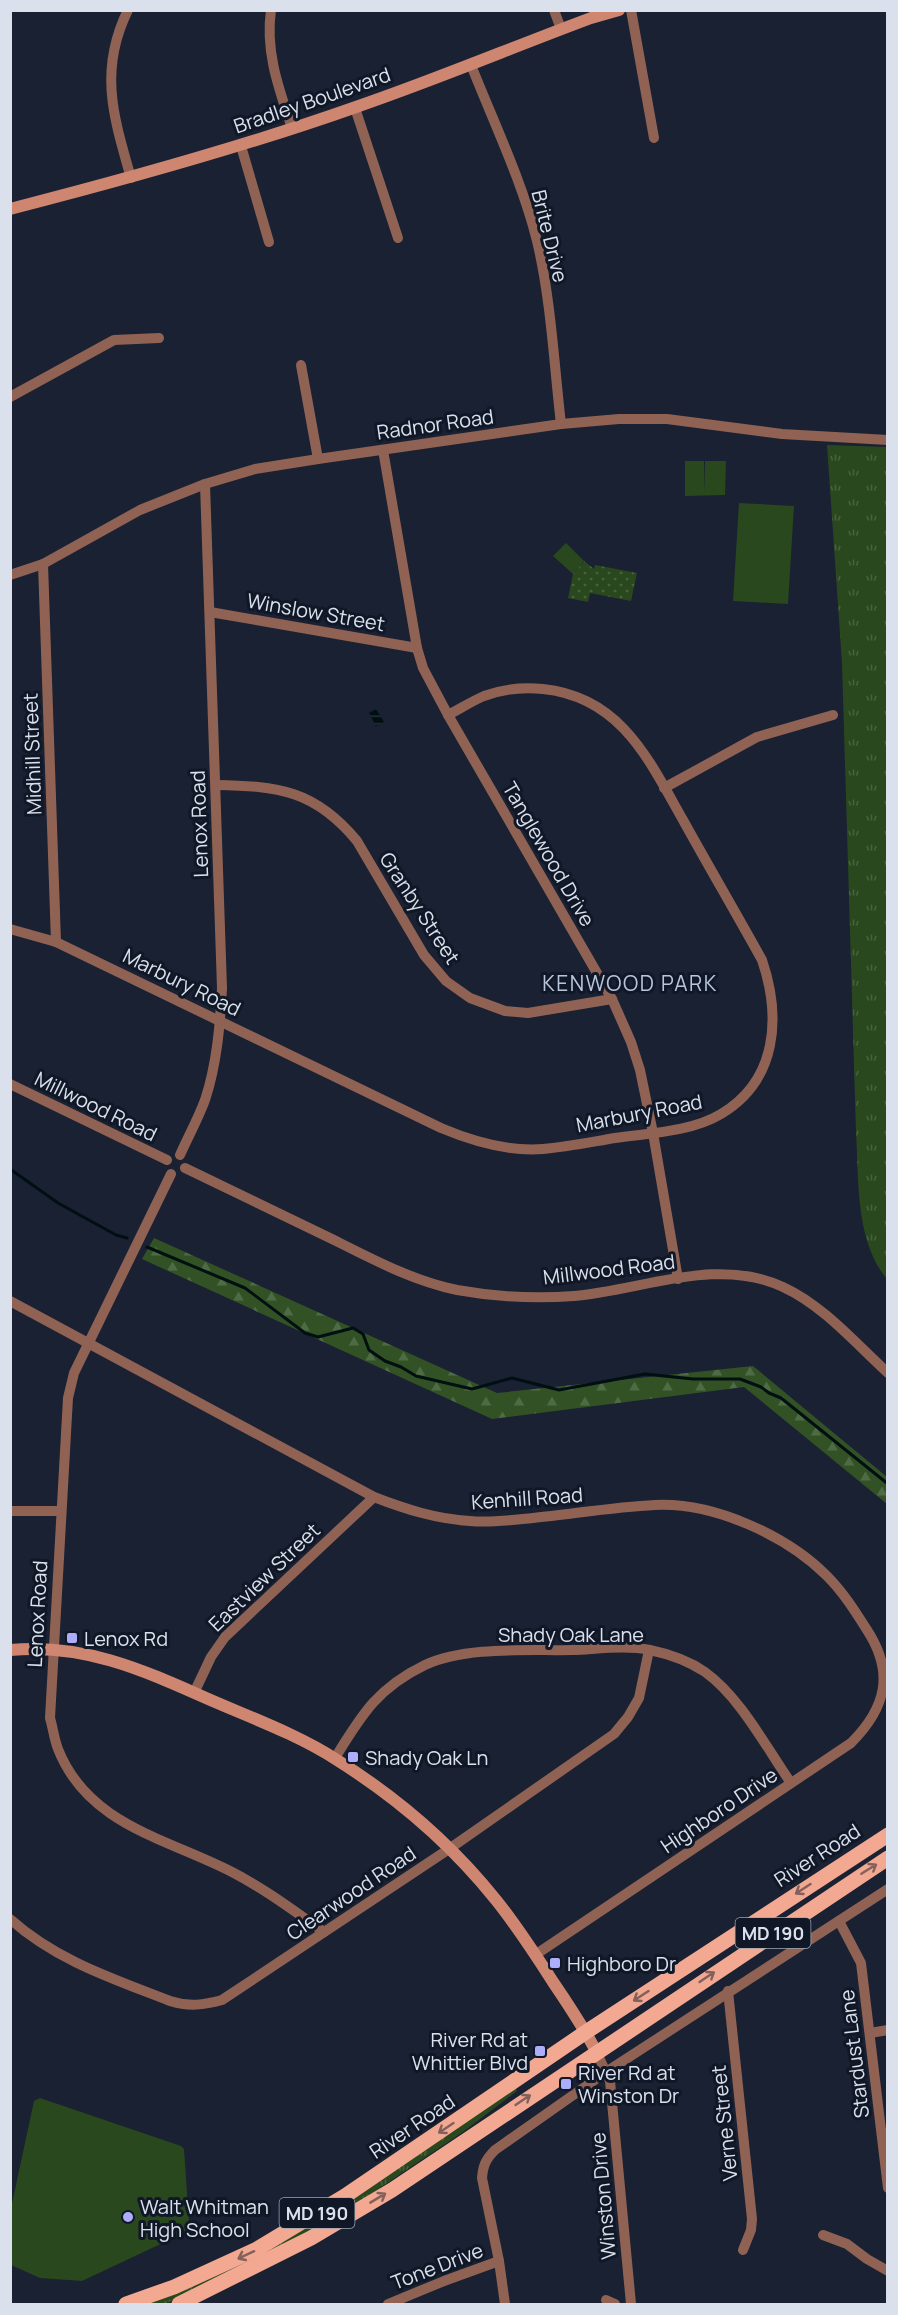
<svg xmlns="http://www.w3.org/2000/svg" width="898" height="2315" font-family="Manrope,sans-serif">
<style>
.grass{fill:url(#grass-tufts)}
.forest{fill:url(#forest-firs)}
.park{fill:url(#park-dots)}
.pitch{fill:#2a481e}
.water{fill:url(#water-rules)}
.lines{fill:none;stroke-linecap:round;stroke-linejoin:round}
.stream{stroke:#000f12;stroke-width:3}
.street{stroke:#8f6254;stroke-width:10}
.secondary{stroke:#ce8670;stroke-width:12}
.primary{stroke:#f3a891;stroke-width:15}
.oneway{stroke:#82605c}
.poi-dot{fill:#adaefb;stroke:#101828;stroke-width:2}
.labels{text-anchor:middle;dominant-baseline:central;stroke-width:6;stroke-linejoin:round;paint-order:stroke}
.shield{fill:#101828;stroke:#9da5b1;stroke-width:1.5}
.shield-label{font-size:18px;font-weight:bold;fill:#dae1ec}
.street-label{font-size:20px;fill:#dae1ec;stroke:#101828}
.poi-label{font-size:20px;fill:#dae1ec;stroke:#101828;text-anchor:start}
.neighbourhood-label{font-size:21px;letter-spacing:1.5px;fill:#b8c4da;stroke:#101828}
</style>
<defs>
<pattern id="grass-tufts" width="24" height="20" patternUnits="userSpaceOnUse" patternTransform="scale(1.5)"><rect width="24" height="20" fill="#2a481e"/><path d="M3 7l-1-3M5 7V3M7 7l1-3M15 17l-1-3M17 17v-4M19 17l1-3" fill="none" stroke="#48623f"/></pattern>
<pattern id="forest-firs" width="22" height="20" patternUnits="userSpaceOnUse" patternTransform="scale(1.5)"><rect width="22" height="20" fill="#325225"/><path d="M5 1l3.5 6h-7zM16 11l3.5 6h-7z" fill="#4f6b45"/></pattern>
<pattern id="park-dots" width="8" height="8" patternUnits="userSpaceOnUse" patternTransform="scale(1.5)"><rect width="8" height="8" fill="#2a481e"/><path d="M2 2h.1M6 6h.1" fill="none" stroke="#48623f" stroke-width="1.8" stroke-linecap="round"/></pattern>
<pattern id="water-rules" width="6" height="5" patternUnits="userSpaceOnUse" patternTransform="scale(1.5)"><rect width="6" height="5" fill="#000f12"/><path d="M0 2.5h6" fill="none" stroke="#253235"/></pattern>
</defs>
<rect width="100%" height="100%" fill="#192132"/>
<g class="grass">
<path d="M827,445L887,447V1279C855,1241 859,1180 856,1132L842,663Z"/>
<path d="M516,2088L517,2091L463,2132L335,2218L198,2290L165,2304H148L184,2290Z"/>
</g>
<path class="forest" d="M154,1238L497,1393L753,1366L887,1477V1504L744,1387L492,1419L142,1259Z"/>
<path class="park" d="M584,561L594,569L595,565L637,573L631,601L590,593L588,602L568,598L573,574Z"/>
<g class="pitch">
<path d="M685,461H704V493L705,461H726L725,495L685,496Z"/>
<path d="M739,503L794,506L788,604L733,601Z"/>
<path d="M566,543L584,561L573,574L553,556Z"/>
<path d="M40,2098L181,2146L184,2149L189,2222L186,2232L82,2281L40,2278L11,2265V2208L34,2101Z"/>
</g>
<path class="water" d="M376,709L384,722L376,726L369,713Z"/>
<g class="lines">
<g class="stream">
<path d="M10,1169L58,1203L116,1235L127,1238"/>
<path d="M147,1247L245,1288L305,1333L318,1337L353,1328L363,1334L369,1350L385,1361L401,1367L416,1376L472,1389L512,1378L559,1390L645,1374L693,1379H740L761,1387L769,1393L781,1398L888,1484"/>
</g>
<g class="street">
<path d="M128,10C98,71 114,118 131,178"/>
<path d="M271,10C265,52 279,89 292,128"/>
<path d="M554,10L561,29"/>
<path d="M631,10L654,138"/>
<path d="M471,65C494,123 522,181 537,241C551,299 554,364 561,424"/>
<path d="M355,108L398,238"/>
<path d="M241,146L269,242"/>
<path d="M301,365L318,459"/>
<path d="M10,397L114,340L159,338"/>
<path d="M383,450L417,648L423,668L448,715L612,999L631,1042L640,1070L653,1133L678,1279"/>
<path d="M43,564L56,942"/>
<path d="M10,575L43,564L140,510L205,484L255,469L318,459L561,424L619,419H667L782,434L888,440"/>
<path d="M210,612L417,648"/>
<path d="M216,785C278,786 315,790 357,841L424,955L446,981L470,998L505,1011L528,1013L612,999"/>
<path d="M664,788L757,737L833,715"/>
<path d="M10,929L56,942L441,1128C472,1141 508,1152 543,1149C567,1147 591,1142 615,1138C649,1133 691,1132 721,1114C778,1080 781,1016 762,960C736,913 709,867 683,820C649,760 621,697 543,689C524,687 503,689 484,696C472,701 460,709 448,715"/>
<path d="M10,1084L167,1160"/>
<path d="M180,1155C188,1137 198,1119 205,1100C217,1064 220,1025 222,988L205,484"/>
<path d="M185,1168C234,1192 283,1215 332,1239C372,1259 413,1281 457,1290C496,1297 535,1299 574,1296C643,1290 717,1256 783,1287C824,1306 855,1343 888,1373"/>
<path d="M171,1174L74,1373L68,1398L50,1718C53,1728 54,1739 58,1749C88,1825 166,1838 232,1872C265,1889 294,1911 324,1932"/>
<path d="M10,1301L374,1497C405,1509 436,1519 470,1521C491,1523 512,1520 533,1518C573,1514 614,1507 655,1505C713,1502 786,1535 827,1576C843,1592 855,1611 867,1630C895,1673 886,1708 851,1743L535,1955"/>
<path d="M10,1511H60"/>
<path d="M194,1693L211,1657L225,1637L374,1497"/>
<path d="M335,1758C361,1716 377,1688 425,1665C466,1646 528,1651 573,1650C598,1649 626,1645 650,1650C669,1654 689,1661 705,1672C740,1697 766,1747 791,1783"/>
<path d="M10,1919C57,1961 114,1979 170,2001C189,2007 204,2005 222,2000L449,1849L614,1734L628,1717L639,1698L649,1650"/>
<path d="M839,1921L861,1963L888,2188"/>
<path d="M728,1991L752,2219L751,2230L743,2250"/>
<path d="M870,2033L888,2030"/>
<path d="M596,2051L610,2081L631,2304"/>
<path d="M823,2235L847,2244L867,2259L888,2271"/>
<path d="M606,2300L615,2304"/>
<path d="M388,2304L444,2281L499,2261"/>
<path d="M505,2304L499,2261L482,2178C483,2165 486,2159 495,2150L606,2072L888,1889"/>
</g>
<g class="secondary">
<path d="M10,209C127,179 243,147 356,107C435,80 513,47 591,18L619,10"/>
<path d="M10,1650C83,1643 141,1669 206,1698C249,1717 297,1734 337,1760C396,1797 452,1845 496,1900C517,1926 535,1954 553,1982C568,2004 583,2027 596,2051"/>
</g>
<g class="primary">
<path d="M126,2304L174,2287L257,2249L345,2196L586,2032L888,1835"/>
<path d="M179,2304L311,2238L392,2190L888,1858"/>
</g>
</g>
<defs><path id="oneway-shaft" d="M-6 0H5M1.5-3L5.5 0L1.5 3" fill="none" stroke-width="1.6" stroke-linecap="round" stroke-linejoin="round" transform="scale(1.5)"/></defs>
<g class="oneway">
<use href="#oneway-shaft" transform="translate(869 1869) rotate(-32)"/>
<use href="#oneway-shaft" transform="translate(803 1889) rotate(147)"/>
<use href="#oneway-shaft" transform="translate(707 1977) rotate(-34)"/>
<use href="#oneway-shaft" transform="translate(641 1996) rotate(147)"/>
<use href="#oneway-shaft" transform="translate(523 2100) rotate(-34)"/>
<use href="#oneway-shaft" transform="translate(446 2128) rotate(146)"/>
<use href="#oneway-shaft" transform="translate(378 2198) rotate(-31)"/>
<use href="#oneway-shaft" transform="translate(246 2255) rotate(155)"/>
</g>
<g class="poi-dot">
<rect x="66" y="1632" width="12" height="12" rx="3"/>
<rect x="347" y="1751" width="12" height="12" rx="3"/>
<rect x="549" y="1957" width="12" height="12" rx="3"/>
<rect x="534" y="2045" width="12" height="12" rx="3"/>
<rect x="560" y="2078" width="12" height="12" rx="3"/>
<circle cx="128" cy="2217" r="6"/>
</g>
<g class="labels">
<g class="shield">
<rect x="735.5" y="1918" width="75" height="30" rx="4.5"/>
<rect x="279.5" y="2198" width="75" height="30" rx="4.5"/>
</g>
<g class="shield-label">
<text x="773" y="1933">MD 190</text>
<text x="317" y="2213">MD 190</text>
</g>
<g class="street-label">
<text transform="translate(312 100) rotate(-19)">Bradley Boulevard</text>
<text transform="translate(550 236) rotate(76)">Brite Drive</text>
<text transform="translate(435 424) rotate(-8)">Radnor Road</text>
<text transform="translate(316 612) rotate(10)">Winslow Street</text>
<text transform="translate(32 754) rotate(-92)">Midhill Street</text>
<text transform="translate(199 824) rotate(-92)">Lenox Road</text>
<text transform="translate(549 854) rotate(60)">Tanglewood Drive</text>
<text transform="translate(420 908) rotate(57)">Granby Street</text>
<text transform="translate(182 982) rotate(26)">Marbury Road</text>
<text transform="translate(96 1106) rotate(26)">Millwood Road</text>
<text transform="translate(639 1113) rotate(-11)">Marbury Road</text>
<text transform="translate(609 1269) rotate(-7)">Millwood Road</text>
<text transform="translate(527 1498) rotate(-4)">Kenhill Road</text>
<text transform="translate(264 1577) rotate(-44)">Eastview Street</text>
<text transform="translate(37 1614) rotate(-87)">Lenox Road</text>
<text x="571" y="1634">Shady Oak Lane</text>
<text transform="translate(719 1810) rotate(-34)">Highboro Drive</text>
<text transform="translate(817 1855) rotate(-33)">River Road</text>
<text transform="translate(351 1893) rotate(-34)">Clearwood Road</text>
<text transform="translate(854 2054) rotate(-97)">Stardust Lane</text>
<text transform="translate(724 2123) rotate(-96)">Verne Street</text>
<text transform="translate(412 2126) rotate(-34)">River Road</text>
<text transform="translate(603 2196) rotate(-95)">Winston Drive</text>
<text transform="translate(437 2266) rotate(-21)">Tone Drive</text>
</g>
<g class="poi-label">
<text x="84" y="1638">Lenox Rd</text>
<text x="365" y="1757">Shady Oak Ln</text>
<text x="567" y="1963">Highboro Dr</text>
<text x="528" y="2039" text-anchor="end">River Rd at<tspan x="528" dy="23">Whittier Blvd</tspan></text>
<text x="578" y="2072">River Rd at<tspan x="578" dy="23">Winston Dr</tspan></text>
<text x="140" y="2206">Walt Whitman<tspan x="140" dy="23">High School</tspan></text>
</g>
<g class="neighbourhood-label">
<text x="630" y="983">KENWOOD PARK</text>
</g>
</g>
<rect width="898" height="2315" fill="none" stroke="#dae1ec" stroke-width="24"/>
</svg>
